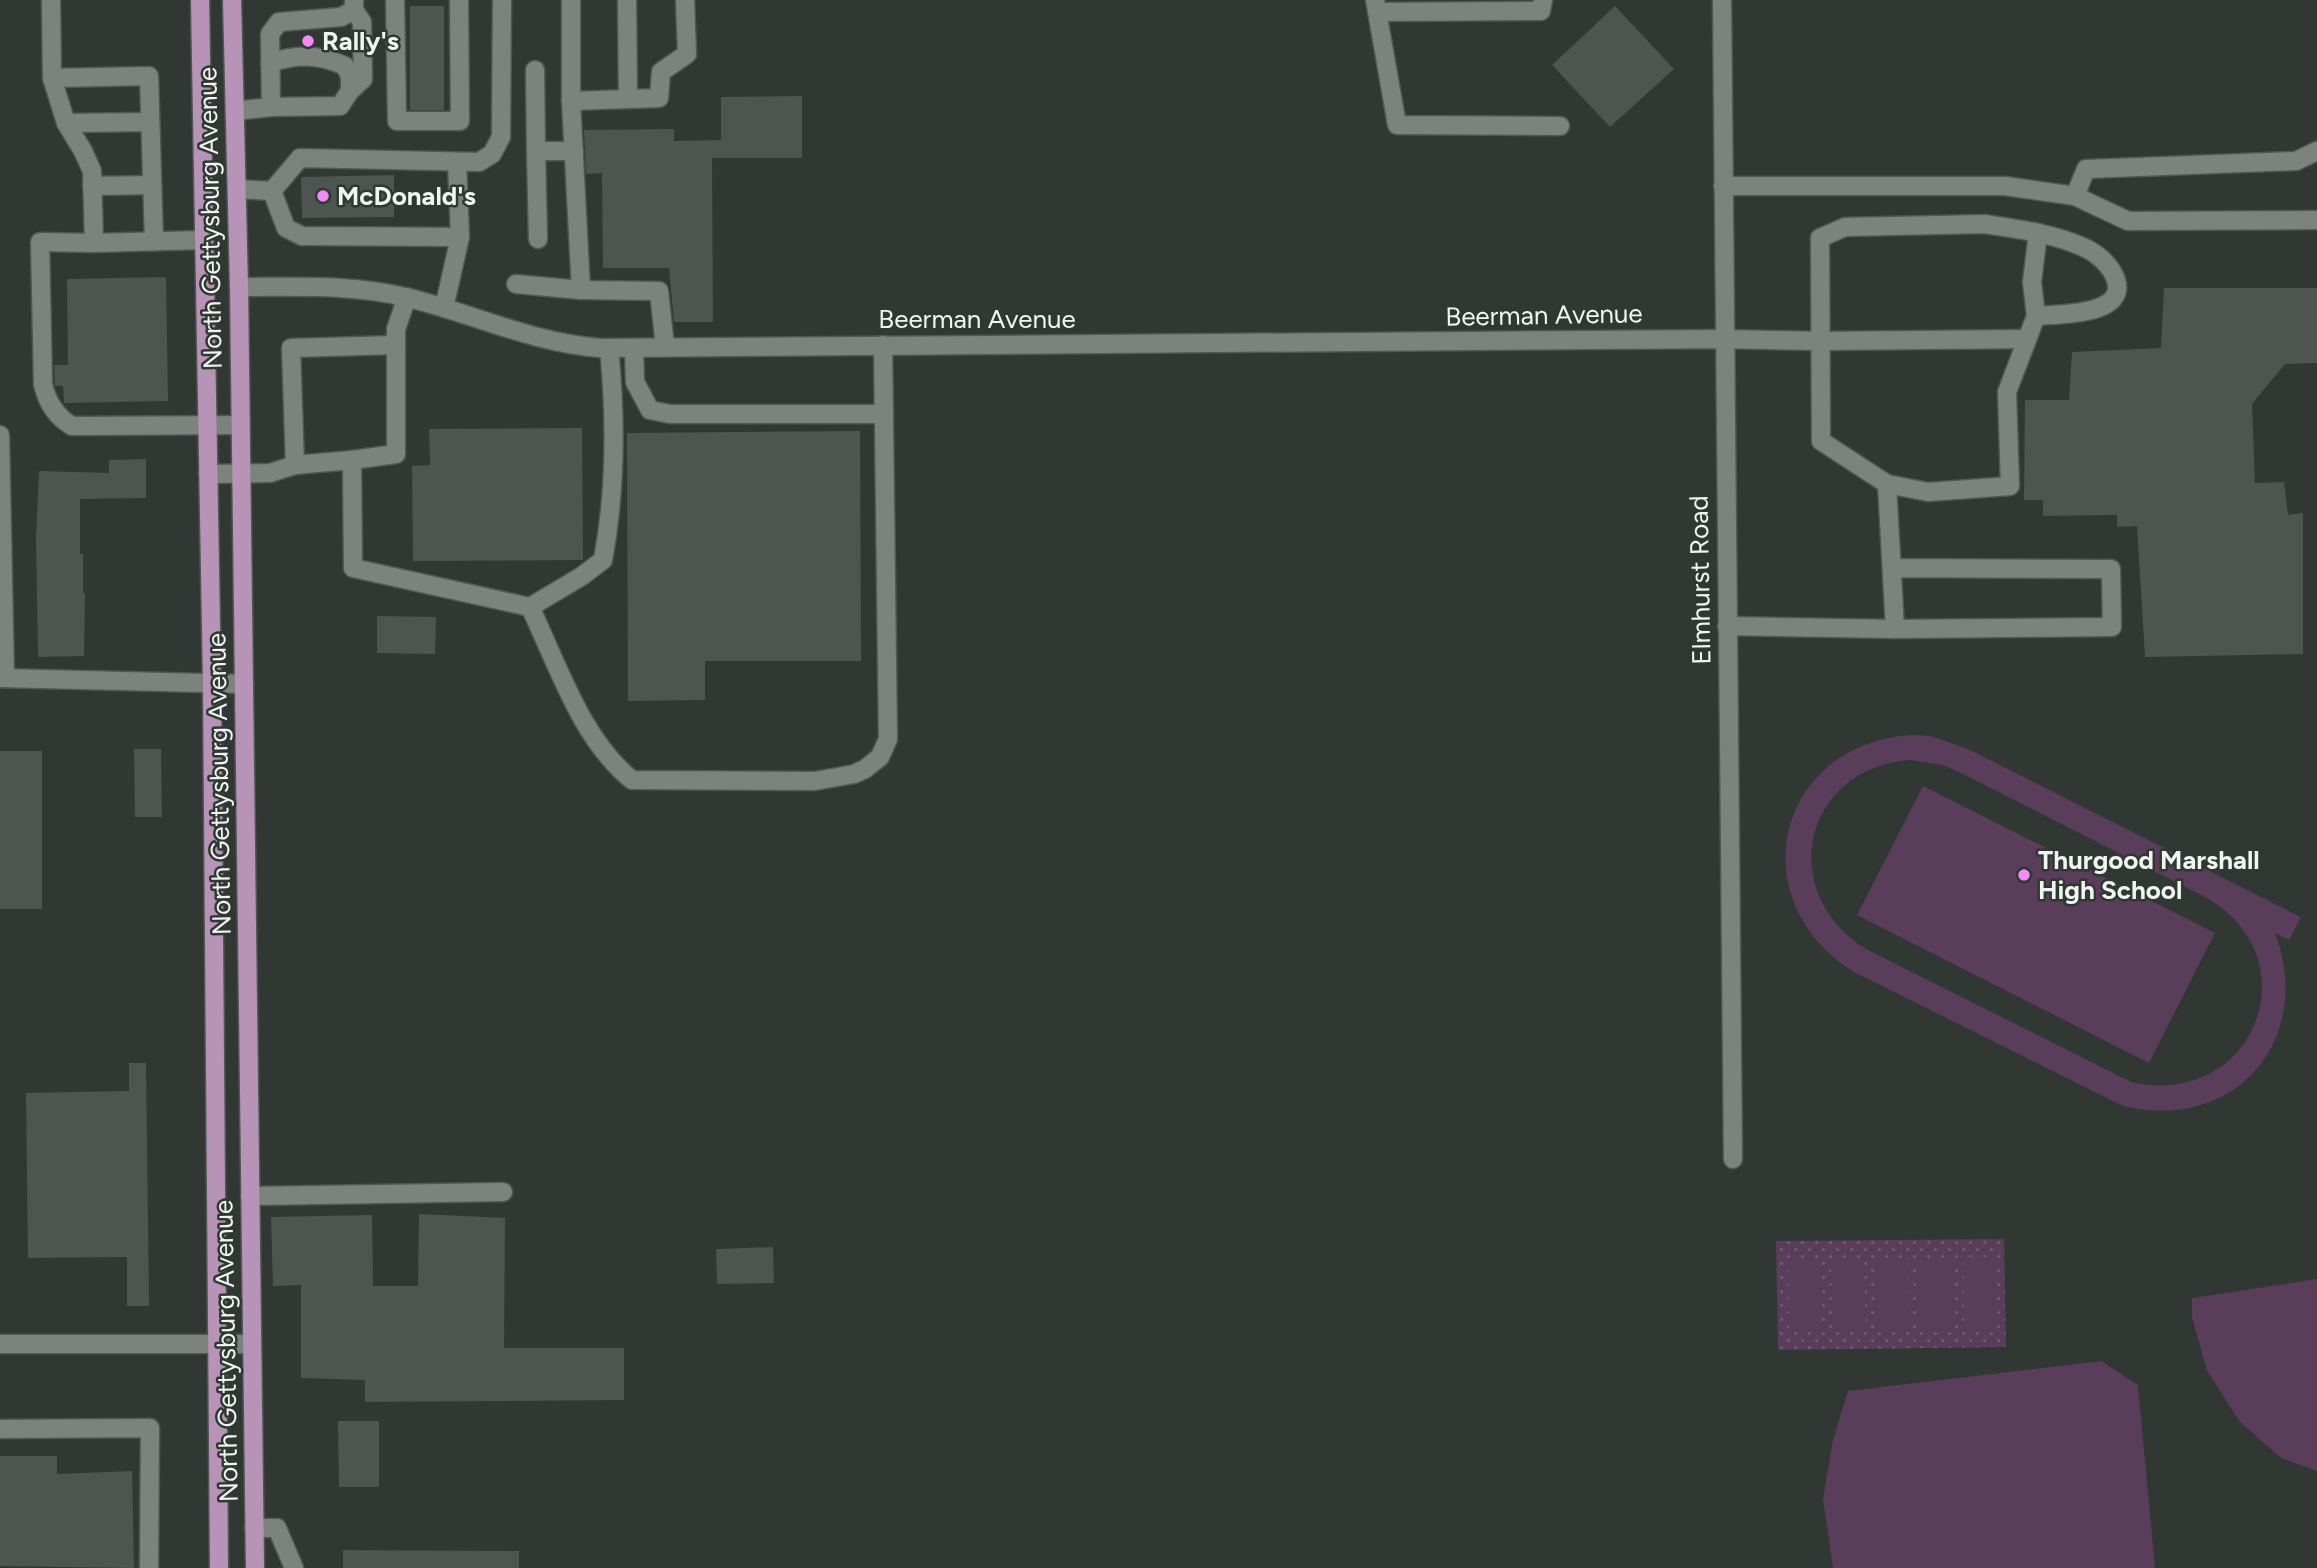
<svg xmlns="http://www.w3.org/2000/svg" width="2317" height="1568" font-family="Figtree,sans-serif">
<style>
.park{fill:url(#park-dots)}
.pitch{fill:#593d5a;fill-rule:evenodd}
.building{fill:#4e5550}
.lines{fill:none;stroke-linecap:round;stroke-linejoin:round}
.minor-casing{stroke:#515752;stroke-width:21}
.major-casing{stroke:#515752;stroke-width:21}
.minor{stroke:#7c837d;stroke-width:18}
.major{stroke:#b793b7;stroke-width:18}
.poi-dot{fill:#f18af4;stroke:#313733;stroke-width:2.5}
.labels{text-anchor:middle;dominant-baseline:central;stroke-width:5;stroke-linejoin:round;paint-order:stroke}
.poi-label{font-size:26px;font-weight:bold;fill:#f1f5f2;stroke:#313733;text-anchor:start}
.street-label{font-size:26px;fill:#f1f5f2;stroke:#313733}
</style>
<defs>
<pattern id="park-dots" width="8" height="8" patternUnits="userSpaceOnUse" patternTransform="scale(1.75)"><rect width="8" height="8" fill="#593d5a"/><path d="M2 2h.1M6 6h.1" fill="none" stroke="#715a72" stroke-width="1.8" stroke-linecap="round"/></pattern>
</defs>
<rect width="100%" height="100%" fill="#313733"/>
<path class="park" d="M2004,1239L2006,1347L1778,1350L1776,1241Z"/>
<g class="pitch">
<path d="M1911,735L1931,736L1968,749L2301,917L2289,940L2275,933C2315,1040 2235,1133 2123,1106L1854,972C1739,901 1776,744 1911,735ZM1911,760L1942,765L1957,771L2207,898C2314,961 2252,1110 2131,1082L1866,949C1775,893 1803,767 1911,760Z"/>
<path d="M1923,786L2215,933L2149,1063L1857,915Z"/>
<path d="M1952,1257L1954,1328L1920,1329L1919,1258Z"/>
<path d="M1963,1257H1996L1997,1328H1964Z"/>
<path d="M1821,1258L1822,1330H1789L1788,1259Z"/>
<path d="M1864,1258L1866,1330H1832L1831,1259Z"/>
<path d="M1875,1258H1908L1909,1329H1876Z"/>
<path d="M2317,1279V1471L2281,1458L2240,1422L2207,1371L2192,1317V1298Z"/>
<path d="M2101,1361L2138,1385L2155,1568H1833L1823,1499L1833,1440L1848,1391Z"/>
</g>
<g class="building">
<rect x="410" y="6" width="34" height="104"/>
<path d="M1615,6L1674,69L1610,127L1552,65Z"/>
<path d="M802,96V158H712L713,322H674L669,268H603L602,173L586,174L584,130L674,129V141L721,140V97Z"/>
<path d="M394,175V217L302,218L301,177Z"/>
<path d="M166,277L168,401L64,403L63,386H55L54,365H68L67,279Z"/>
<path d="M2164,288H2317V363L2285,364L2252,404L2255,483L2284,482L2288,515L2303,513V654L2145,657L2137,526L2117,527V515L2043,516V500H2024L2025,400H2069L2072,352L2161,348Z"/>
<path d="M582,428L583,560L413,561L412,466L430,465L429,429Z"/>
<path d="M860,431L861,661H705V700L628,701L627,433Z"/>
<path d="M146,459V498L80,499V554H83V593H85L84,656L38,657L36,538L39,471L109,473V460Z"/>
<path d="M377,616L436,617L435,654L377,653Z"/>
<path d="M134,749H161L162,817H135Z"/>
<rect x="0" y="751" width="42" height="158"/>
<path d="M129,1063H146L149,1306H127V1257L28,1258L26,1093L129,1091Z"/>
<path d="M419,1214L505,1218L504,1348H624V1400L365,1402V1380L301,1378V1285L273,1286L271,1217L372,1215L373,1286H418Z"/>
<path d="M773,1247L774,1283L717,1284L716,1249Z"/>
<path d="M338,1421H379V1487H339Z"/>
<path d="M0,1456H57V1474L132,1471L134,1568L0,1566Z"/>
<path d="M343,1550L519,1551V1568H343Z"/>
</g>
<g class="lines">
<g class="minor-casing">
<g id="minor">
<path d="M51,0L52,78L66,123L83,151L92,171L94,243L204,240"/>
<path d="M395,0L397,121H460L459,0"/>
<path d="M571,0V101"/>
<path d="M627,0L628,99"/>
<path d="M1375,0L1397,125L1560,126"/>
<path d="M1722,0L1733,1159"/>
<path d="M1378,12L1541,11L1543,0"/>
<path d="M270,63C297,54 318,54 345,66L350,76V91"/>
<path d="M535,70L536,151"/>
<path d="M52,78L149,76L154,241"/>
<path d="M271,107L270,34L279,22L341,17L354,10"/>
<path d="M235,111L271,107L340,106L350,91L363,79L362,22L354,10V0"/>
<path d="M66,123L150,122"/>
<path d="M92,186L152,185"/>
<path d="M1723,186H2005L2075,196L2128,221L2317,220"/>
<path d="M237,189L272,191"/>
<path d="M272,191L300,158L479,162L492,154L501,137L502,0"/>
<path d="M272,191L286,228L302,236L460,237"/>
<path d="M2075,196L2086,169L2296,161L2317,151"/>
<path d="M1984,224C2016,229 2052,233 2083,247C2097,253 2111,265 2116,280C2127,316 2058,314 2036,316L2007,392L2010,486L1928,492L1887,484L1821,441L1820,238L1845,227Z"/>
<path d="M538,239L536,151H574"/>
<path d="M94,243L40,242L43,384C47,402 55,416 72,426L240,425"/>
<path d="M516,284L581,290"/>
<path d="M239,287C296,287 353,284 409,298C474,314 533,343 601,348L1724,339L1820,341L2026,339"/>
<path d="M444,308L460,237L457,162"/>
<path d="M2036,316L2032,282L2038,233"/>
<path d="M665,347L659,291L581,290L571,101L659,98L661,72L687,54L685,0"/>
<path d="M634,348L635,382L650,410L670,414H884"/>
<path d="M0,435L5,678"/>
<path d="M352,460L396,454V329L407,297"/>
<path d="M295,465L291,348L395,345"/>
<path d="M208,474L270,473L295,465L352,460L353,568L530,607C558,665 581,739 632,780L815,781L854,774L865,769L880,757L888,739L883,345"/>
<path d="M1887,484L1895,629L2112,627L2111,569L1892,568"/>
<path d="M530,607L582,576L603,560C616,490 616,419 609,348"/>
<path d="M1727,626L1895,629"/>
<path d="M0,678L244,684"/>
<path d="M250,1196L503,1192"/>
<path d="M0,1344H252"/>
<path d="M0,1429L150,1428L149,1568"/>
<path d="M254,1528H277L294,1568"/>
</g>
</g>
<g class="major-casing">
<g id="major">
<path d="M200,0L212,683L219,1568"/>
<path d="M232,0L239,287L255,1568"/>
</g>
</g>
<use href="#minor" class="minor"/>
<use href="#major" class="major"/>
</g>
<g class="poi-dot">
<circle cx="308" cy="41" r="7"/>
<circle cx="323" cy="196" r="7"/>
<circle cx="2024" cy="875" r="7"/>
</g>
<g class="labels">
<g class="poi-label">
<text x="322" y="41">Rally's</text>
<text x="337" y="196">McDonald's</text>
<text x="2038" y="860">Thurgood Marshall<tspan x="2038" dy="30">High School</tspan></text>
</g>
<g class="street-label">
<text transform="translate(210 218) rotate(-91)">North Gettysburg Avenue</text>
<text transform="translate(1544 315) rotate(-1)">Beerman Avenue</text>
<text x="977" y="319">Beerman Avenue</text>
<text transform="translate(1700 580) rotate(-91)">Elmhurst Road</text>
<text transform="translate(219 784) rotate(-91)">North Gettysburg Avenue</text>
<text transform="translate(226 1351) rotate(-91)">North Gettysburg Avenue</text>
</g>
</g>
</svg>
